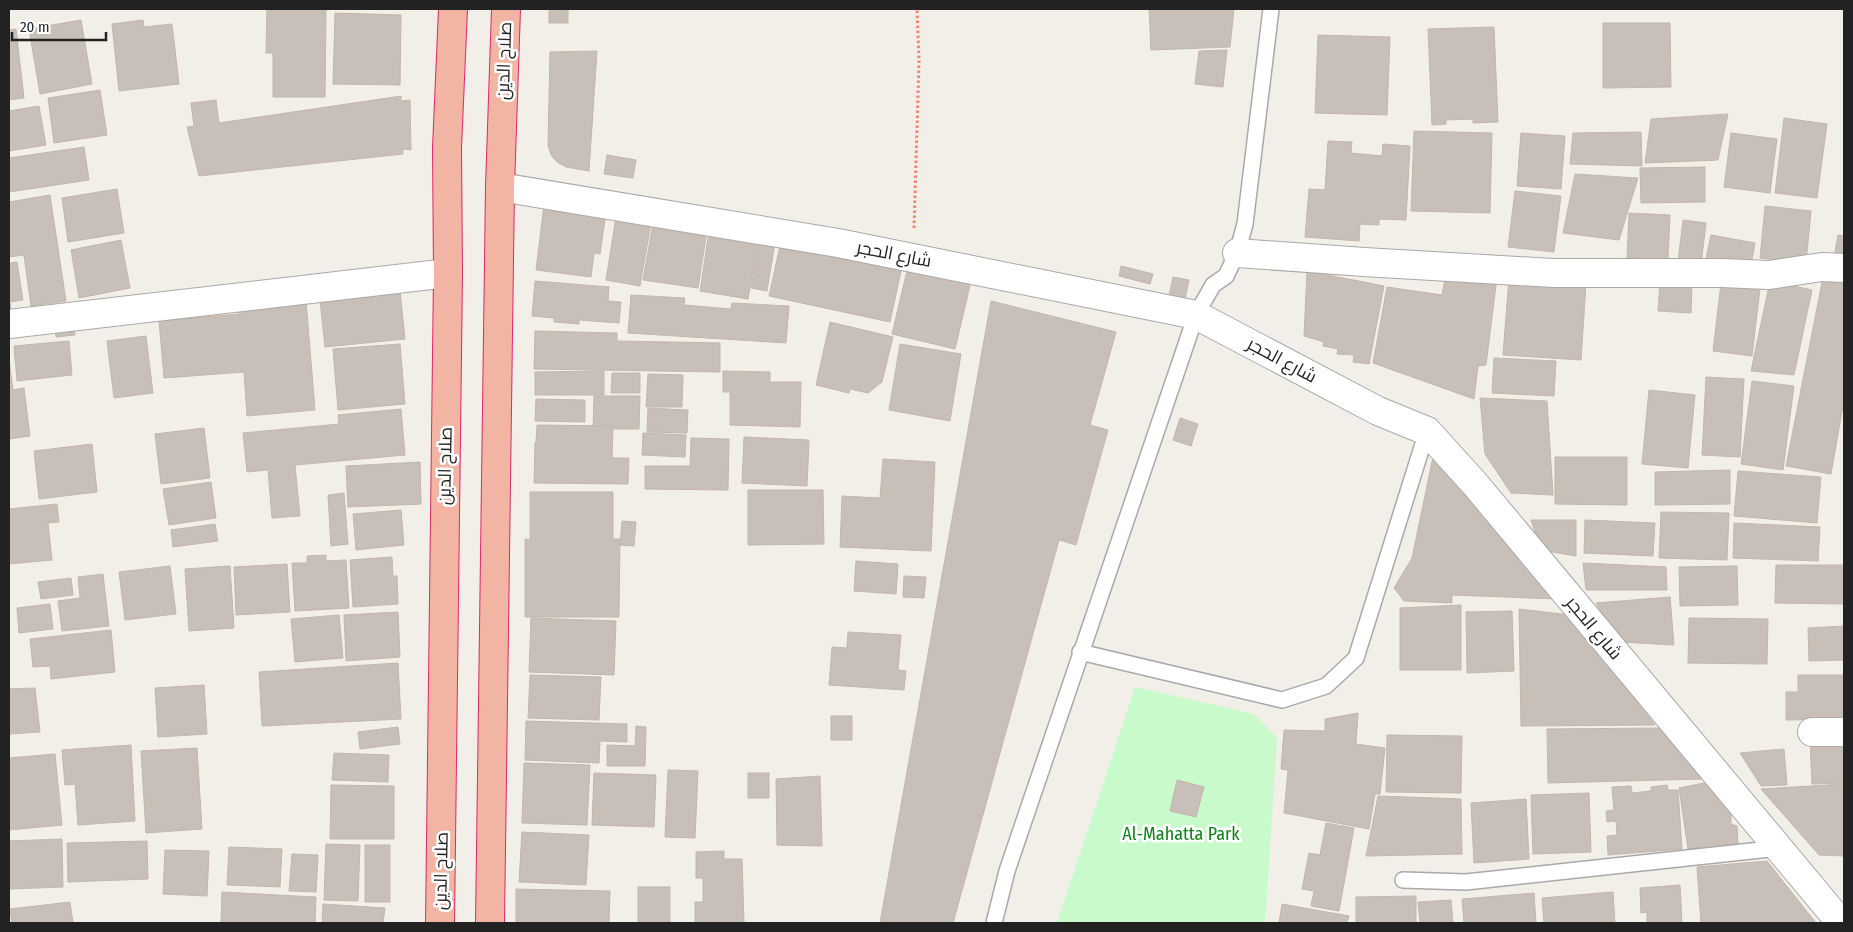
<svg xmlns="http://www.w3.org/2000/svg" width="1853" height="932" font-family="'Fira Sans Condensed',Cairo,sans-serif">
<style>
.park{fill:#c8facc}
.building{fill:#c7bfb8;stroke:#c4b6ab}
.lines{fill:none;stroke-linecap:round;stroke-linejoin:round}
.service-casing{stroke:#a9a9a9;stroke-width:18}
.minor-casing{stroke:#a9a9a9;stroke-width:30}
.trunk-casing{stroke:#dc2a67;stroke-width:30}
.path{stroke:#fa8072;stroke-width:3;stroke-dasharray:2.5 2.5;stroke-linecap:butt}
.service{stroke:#fff;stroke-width:15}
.minor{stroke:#fff;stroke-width:28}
.trunk{stroke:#f2b4a3;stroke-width:28}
.labels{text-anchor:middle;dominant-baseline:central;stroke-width:5;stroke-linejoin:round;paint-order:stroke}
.street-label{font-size:18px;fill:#222;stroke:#fff}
.park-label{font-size:18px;fill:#0c8416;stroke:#fff}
</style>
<rect width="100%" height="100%" fill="#f2efe9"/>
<path class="park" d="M1135,687L1254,714L1277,738L1265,923H1057Z"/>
<g class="building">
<path d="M267,9H326L325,97H273V53H266Z"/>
<rect x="549" y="9" width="19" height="14"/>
<path d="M1149,9H1234L1230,47L1151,50Z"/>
<path d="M335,13L401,15L400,85L333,84Z"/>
<path d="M81,20L92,84L40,94L29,29Z"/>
<path d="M143,20L144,27L172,24L179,84L119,91L112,24Z"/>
<path d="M1603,23H1670L1671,87L1603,88Z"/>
<path d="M1494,27L1498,122L1473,123V119L1446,120V124L1432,125L1428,29Z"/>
<path d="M16,29L24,98L9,100V30Z"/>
<path d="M1318,35L1390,37L1387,115L1315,113Z"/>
<path d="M1227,50L1223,87L1195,84L1199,51Z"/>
<path d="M597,51L589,171L566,167L557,162L551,155L548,145L550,52Z"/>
<path d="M100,90L107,135L54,143L48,98Z"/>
<path d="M401,96V101L410,100L411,150L403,149V154L199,176L187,127L194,126L191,103L216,100L219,123Z"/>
<path d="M39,106L46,145L9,151V111Z"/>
<path d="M1728,114L1718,160L1645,163L1651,119Z"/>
<path d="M1784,118L1827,124L1817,198L1775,193Z"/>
<path d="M1414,131L1492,133L1490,213L1411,211Z"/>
<path d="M1641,132L1642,166L1570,164L1573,133Z"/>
<path d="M1521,133L1565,136L1561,189L1517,186Z"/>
<path d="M1731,133L1777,139L1770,193L1724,187Z"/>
<path d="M1328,141L1352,142L1351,153L1382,156L1383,144L1410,146L1406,220L1379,219V225L1360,224L1359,241L1305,237L1309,189L1325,190Z"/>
<path d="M84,147L89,180L9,192V158Z"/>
<path d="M607,155L636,160L633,178L604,174Z"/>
<path d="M1705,167V202L1641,203L1640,168Z"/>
<path d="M1575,174L1638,178L1619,240L1563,233Z"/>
<path d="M117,189L124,233L68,242L62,198Z"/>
<path d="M1515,191L1561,196L1554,252L1508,247Z"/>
<path d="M50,195L66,301L31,306L24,255L9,257V202Z"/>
<path d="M544,205L606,213L600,254L594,253L591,277L536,270Z"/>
<path d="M1765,206L1811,211L1806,263L1760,258Z"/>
<path d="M1629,213L1670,215L1668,260L1627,258Z"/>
<path d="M616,217L651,223L640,286L606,280Z"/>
<path d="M1683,220L1706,223L1701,265L1678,262Z"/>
<path d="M653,223L707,231L698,288L643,280Z"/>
<path d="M709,232L758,239L748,299L700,291Z"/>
<path d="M1711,235L1755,243L1750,271L1705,263Z"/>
<path d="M1838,235L1844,236V264L1833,262Z"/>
<path d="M121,240L130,288L79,298L71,250Z"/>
<path d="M759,240L775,243L767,291L751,288Z"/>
<path d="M781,241L902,267L890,322L769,296Z"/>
<path d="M17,262L23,300L10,302L12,317L9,318V263Z"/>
<path d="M909,262L972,277L955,349L892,334Z"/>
<path d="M1121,266L1153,274L1150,284L1119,276Z"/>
<path d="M1307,271L1384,286L1369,364L1353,362L1354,355L1337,354L1338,349L1323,346L1324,342L1304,336Z"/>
<path d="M1824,272H1844V400L1831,474L1786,466Z"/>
<path d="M1446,273L1497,277L1486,365L1478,366L1474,399L1373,363L1387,287L1442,295Z"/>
<path d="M1722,275L1761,280L1752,356L1713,351Z"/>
<path d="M1173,277L1189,280L1185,299L1169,296Z"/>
<path d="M1509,278L1586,283L1581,360L1503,355Z"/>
<path d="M535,281L609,287L608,301L621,302L619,323L579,320V324L554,322V318L532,316Z"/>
<path d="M1770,281L1812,290L1794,375L1751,371Z"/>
<path d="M399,282L405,339L325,347L319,291Z"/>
<path d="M1660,282L1692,284L1691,313L1658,311Z"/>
<path d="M631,295L685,298L684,305L731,309L732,303L789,306L786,343L628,333Z"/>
<path d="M306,301L315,410L247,416L244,372L164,378L159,321L239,314V306Z"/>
<path d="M991,301L1116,332L1090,425L1108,430L1076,545L1059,540L953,923H880Z"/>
<path d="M73,320L75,335L56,337L54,322Z"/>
<path d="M830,322L893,337L882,382L868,393L850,389L849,393L816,385Z"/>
<path d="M535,331L617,333V341L720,343V372L534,369Z"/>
<path d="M146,336L153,393L114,398L107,341Z"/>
<path d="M69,341L72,375L17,381L14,346Z"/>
<path d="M400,344L405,404L338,410L333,349Z"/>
<path d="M900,344L961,354L950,421L889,410Z"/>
<path d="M1494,358L1556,361L1554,396L1492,393Z"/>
<path d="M9,359L13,390L24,388L30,436L9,439Z"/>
<path d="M604,371V395H535V372Z"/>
<path d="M723,371L770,372V382H801L800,427L730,425V392H723Z"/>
<path d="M612,373H640V393H611Z"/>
<path d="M648,374L683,375L682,407H646Z"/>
<path d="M1706,377L1744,379L1740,457L1702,455Z"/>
<path d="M1752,381L1794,386L1783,470L1741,464Z"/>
<path d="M1649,390L1695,395L1688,468L1642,464Z"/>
<path d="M594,396H640L639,429H593Z"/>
<path d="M1480,398L1547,401L1553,495L1511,493L1485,454Z"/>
<path d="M536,399L585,400V422L535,421Z"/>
<path d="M648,408L688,410L687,433L647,432Z"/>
<path d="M401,409L405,455L295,465L300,516L272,518L268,470L247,472L243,433L339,424L338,415Z"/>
<path d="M1180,418L1198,424L1191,446L1173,440Z"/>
<path d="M537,425L613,426L612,458H629L628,484L534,483L535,442H536Z"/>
<path d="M204,428L210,478L161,484L155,434Z"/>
<path d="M643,433L686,435L685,457L642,455Z"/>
<path d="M744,437L809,440L807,486L742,483Z"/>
<path d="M691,438L729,439L728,490L645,489V466H690Z"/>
<path d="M92,444L97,492L39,499L34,451Z"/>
<path d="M1434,452L1556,599L1452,595V603L1404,601L1394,588L1412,558Z"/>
<path d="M1555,457H1627V505L1555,504Z"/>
<path d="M883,459L935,462L931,551L840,547L842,496L880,498Z"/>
<path d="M420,462L421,504L348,507L346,466Z"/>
<path d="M1730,470V504L1655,505V472Z"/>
<path d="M1738,471L1821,477L1817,523L1734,516Z"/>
<path d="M211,482L216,518L169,525L163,489Z"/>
<path d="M748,490H823L824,544L748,545Z"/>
<path d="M530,492H613V539H620L619,617H525V539L530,540Z"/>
<path d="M344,493L348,544L331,546L328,495Z"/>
<path d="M57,504L59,522L48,523L52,560L9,564V509Z"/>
<path d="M401,510L404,545L356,550L353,514Z"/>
<path d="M1661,512L1729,513L1727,560L1659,558Z"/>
<path d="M1531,520H1576V556L1541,550Z"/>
<path d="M1585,520L1655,523L1653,556L1584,553Z"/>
<path d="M622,521L636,522L634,546L620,545Z"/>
<path d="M1734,523L1820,527L1818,561L1733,558Z"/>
<path d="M215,524L218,541L173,547L171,530Z"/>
<path d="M326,555V561L346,560L349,608L295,611L292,563H307V556Z"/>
<path d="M392,557L393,576H397L398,604L353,607L350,560Z"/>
<path d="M856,561L898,564L896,594L854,591Z"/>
<path d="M1583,563L1666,567L1667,590H1586Z"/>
<path d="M287,564L290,612L236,615L234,567Z"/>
<path d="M1776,565H1844V604L1775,603Z"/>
<path d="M170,566L176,614L125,620L119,572Z"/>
<path d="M230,566L234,628L189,631L185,569Z"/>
<path d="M1737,566L1738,605L1680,606L1679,567Z"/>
<path d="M103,574L109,626L62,631L58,601L80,598L78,577Z"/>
<path d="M904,576L926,577L924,598L903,597Z"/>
<path d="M71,578L73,595L41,599L38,582Z"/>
<path d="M1670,597L1674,645L1619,642L1596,603Z"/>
<path d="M50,604L53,629L19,633L17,608Z"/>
<path d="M1461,605V670H1400V608Z"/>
<path d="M1519,609L1570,615L1655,725L1521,726Z"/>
<path d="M1512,611L1514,671L1467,673L1466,612Z"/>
<path d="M398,612L400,657L346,661L344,615Z"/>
<path d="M339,615L343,658L295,662L291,619Z"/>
<path d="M531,618L616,621L614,675L529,672Z"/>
<path d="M1689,618L1768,619L1767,664L1688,663Z"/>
<path d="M1844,626V660L1809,661L1808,628Z"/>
<path d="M111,630L115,672L51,679L50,666L33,667L30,639Z"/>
<path d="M848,632L901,635L898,670L906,671L904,690L829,685L832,647L847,648Z"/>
<path d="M398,663L401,719L262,726L259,672Z"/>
<path d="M530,675L601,677L599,720L528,718Z"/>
<path d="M1798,675H1844V719L1786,720V692H1798Z"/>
<path d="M204,685L207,734L158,737L155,688Z"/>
<path d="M35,688L40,732L9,734V689Z"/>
<path d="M1358,713L1356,744L1385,748L1380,794H1375L1369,829L1284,813L1288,770L1281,769L1284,730L1325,731V719Z"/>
<rect x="831" y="716" width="21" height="24"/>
<path d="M526,721L627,724V742L600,741L599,763L525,760Z"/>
<path d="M636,726L646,727L645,766H607V745L635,746Z"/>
<path d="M398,727L400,744L360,749L358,732Z"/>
<path d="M1659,728L1703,779L1548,783L1547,729Z"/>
<path d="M1387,735L1462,736L1461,793L1386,792Z"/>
<path d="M1844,739V783L1812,784L1810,741Z"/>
<path d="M131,745L135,821L78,825L75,784L65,785L62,750Z"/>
<path d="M197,748L202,829L146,833L141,751Z"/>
<path d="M1784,749L1787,785L1761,786L1740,753Z"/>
<path d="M334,753L389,755L388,782L332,780Z"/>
<path d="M55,754L62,825L9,830V758Z"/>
<path d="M524,763L590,765L587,825L522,823Z"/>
<path d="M668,770L698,771L695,838L665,837Z"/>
<path d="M594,773L656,775L654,827L592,825Z"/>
<rect x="748" y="773" width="21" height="25"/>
<path d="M820,776L822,846L777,845L776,779Z"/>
<path d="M1177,780L1204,787L1196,817L1170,811Z"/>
<path d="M1704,783L1731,812V824L1737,826L1738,845L1688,849L1679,788Z"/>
<path d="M1844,784V856L1819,855L1761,789Z"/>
<path d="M331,785L394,786V839H330Z"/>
<path d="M1667,785L1668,790H1678L1682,849L1608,855L1607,836L1617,835L1616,821L1607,822L1606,811L1614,810L1612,787L1631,786L1632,793L1651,791V787Z"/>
<path d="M1589,793L1591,852L1533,854L1531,795Z"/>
<path d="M1378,796L1461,799L1462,854L1366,856Z"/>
<path d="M1526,799L1529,859L1474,863L1471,803Z"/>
<path d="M1326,823L1354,828L1339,911L1311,906L1314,891L1302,889L1309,853L1320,855Z"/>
<path d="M522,832L589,835L586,885L519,882Z"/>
<path d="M62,839L63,887L9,889V841Z"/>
<path d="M147,841L148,879L68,882L67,843Z"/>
<path d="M326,844L360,845L358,901L324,900Z"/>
<rect x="365" y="845" width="25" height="57"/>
<path d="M229,847L282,849L280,887L227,885Z"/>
<path d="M165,850L209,851L207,896L163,894Z"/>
<path d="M724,851V859H742L744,923H695V902H703V878H696V852Z"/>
<path d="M292,854L318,855L316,892L289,891Z"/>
<path d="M1767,861L1816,923H1701L1697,867Z"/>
<path d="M1680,885L1682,923H1647V912L1641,913L1640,888Z"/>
<rect x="638" y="887" width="32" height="36"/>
<path d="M516,889L610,891L609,923H516Z"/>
<path d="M222,892L316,897L315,923H221Z"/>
<path d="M1613,892L1615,923H1544L1542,898Z"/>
<path d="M1534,893L1536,923H1464L1462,899Z"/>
<path d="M1416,896V923H1356V897Z"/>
<path d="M1451,900L1453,923H1420L1418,902Z"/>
<path d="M70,902L73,923H12L10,909Z"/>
<path d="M323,904L385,908L383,923H322Z"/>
<path d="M1282,904L1349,916L1347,923H1279Z"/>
</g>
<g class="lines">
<g class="service-casing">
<g id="service">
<path d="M1080,652L1282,700L1326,686L1356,658L1427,431"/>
<path d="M1403,880L1466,882L1779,848"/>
<path d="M994,923L1007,871L1196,315L1213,285L1226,276L1237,253L1245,224L1271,9"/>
</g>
</g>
<g class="minor-casing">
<g id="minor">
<path d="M500,187L838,243L1196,315L1378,411L1427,431L1475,484L1841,923"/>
<path d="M1237,253L1364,262L1553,273H1722L1769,275L1822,267L1844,268"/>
<path d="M9,324L448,273"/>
<path d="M1812,732H1844"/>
</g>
</g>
<g class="trunk-casing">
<g id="trunk">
<path d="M440,923L448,273L447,148L453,9"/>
<path d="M490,923L500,187L506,9"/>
</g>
</g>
<path class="path" d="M914,228L919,61L917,9"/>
<use href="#service" class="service"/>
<use href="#minor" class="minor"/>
<use href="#trunk" class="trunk"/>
</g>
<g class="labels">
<g class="street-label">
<text transform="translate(504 61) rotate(-88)">صلاح الدين</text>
<text transform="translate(894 254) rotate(11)">شارع الحجر</text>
<text transform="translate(1282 360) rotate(28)">شارع الحجر</text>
<text transform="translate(445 466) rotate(-89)">صلاح الدين</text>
<text transform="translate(1594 628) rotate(50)">شارع الحجر</text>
<text transform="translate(441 871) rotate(-89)">صلاح الدين</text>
</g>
<g class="park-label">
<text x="1181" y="834">Al-Mahatta Park</text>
</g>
</g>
<rect width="1853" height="932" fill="none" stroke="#222222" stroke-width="20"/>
<path d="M12 32v8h94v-8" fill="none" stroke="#222222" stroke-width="2.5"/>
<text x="20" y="32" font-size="15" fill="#222222" stroke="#ffffff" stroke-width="4" paint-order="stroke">20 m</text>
</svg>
